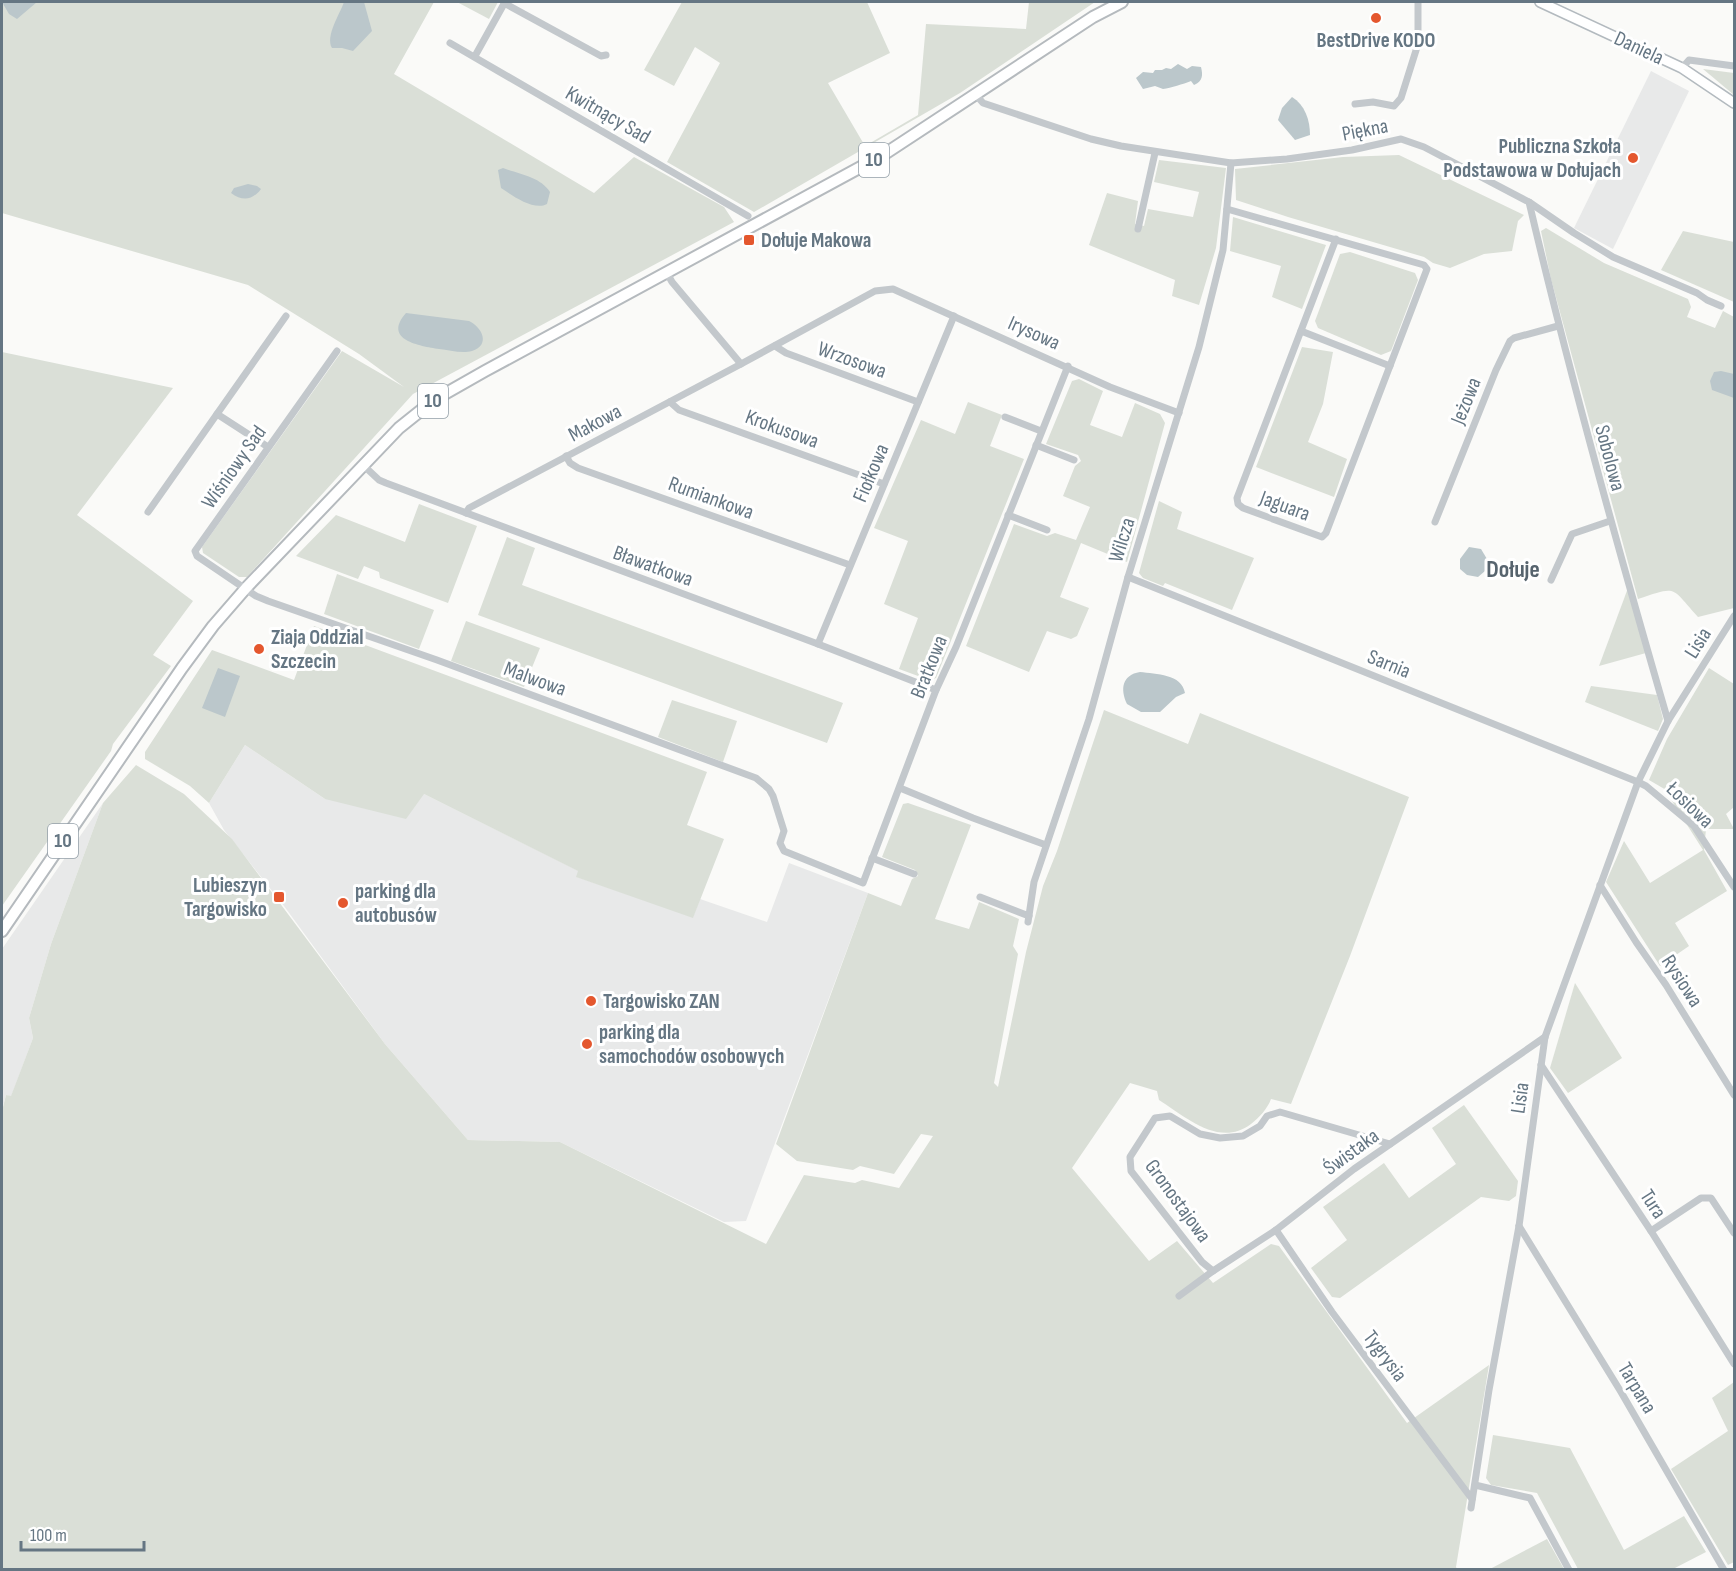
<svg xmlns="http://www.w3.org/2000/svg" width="1736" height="1571" font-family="'Sofia Sans Condensed',sans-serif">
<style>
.built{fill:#e8e9e9}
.green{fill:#dadfd7}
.water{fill:#bbc7cb}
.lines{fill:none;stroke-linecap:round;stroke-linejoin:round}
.secondary-casing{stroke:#b3babf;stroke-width:12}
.primary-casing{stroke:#b5babe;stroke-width:14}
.street{stroke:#c3c8cc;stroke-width:7}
.secondary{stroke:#fff;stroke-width:9}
.primary{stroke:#fff;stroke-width:10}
.poi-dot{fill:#e4572e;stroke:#fff;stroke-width:2}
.labels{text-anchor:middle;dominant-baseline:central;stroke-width:6;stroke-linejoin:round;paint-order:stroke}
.shield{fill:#fff;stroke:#939fa8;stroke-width:1.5}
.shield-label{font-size:20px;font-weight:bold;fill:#657683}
.poi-label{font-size:21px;font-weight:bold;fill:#657683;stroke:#fff;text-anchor:start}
.street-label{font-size:21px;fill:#657683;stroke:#fff}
.quarter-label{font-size:24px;font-weight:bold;fill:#57646e;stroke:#fff}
</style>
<rect width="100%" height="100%" fill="#fafaf8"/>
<g class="built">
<path d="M1651,71L1689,91L1613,249L1574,228Z"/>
<path d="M245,745L325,799L424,794L579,871L577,877L693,917L700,899L767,922L789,863L868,893L746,1221L724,1222L560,1142L468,1140L385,1044L284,906L224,830L209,803Z"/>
<path d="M103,803L51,944L29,1018L33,1038L11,1097L6,1095L2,1110V949Z"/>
</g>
<g class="green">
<path d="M2,2H434L394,74L594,193L634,157L724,207L734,222L413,394L247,577H239L203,553L202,547L342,351L404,387L359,354L248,285L2,213Z"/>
<path d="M457,2H498L489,19Z"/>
<path d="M682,2H867L890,53L828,83L865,146L918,115L926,24L1026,29L1029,2H1095L960,93L754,212L667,162L720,63L695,47L674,86L644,70Z"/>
<path d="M1703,69L1734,73V95Z"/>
<path d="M1399,155L1524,215L1518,221L1512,251L1484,254L1450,268L1433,263L1424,257L1288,217L1236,200L1235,169L1343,157Z"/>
<path d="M1159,160L1226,168L1216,248L1199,305L1172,296L1175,280L1089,245L1107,193L1138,201L1135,224L1144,226L1148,209L1193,217L1199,192L1154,182Z"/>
<path d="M1233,217L1326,245L1302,309L1272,297L1281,266L1230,251Z"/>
<path d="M1546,228L1604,263L1688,299L1691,307L1687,317L1715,328L1723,311L1734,317V608L1698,617C1670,586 1678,586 1638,599L1551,279L1541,231Z"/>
<path d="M1683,231L1734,242V302L1661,270Z"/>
<path d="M1350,252L1415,273L1418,280L1391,351L1381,355L1318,328L1315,321L1340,254Z"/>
<path d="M1302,347L1333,352L1323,404L1308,442L1347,459L1334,497L1256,467Z"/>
<path d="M2,352L173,388L77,515L193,601L153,655L171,666L113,744L111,751L2,906Z"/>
<path d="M1079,379L1103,391L1090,425L1122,437L1135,403L1160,414L1165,423L1127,562L1081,543L1060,597L1089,608L1077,636L1071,639L1047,631L1029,672L966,646L1014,524L1047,536L1055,533L1076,540L1090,507L1063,496L1075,466L1081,461L1078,455L1046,444L1072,381Z"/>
<path d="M968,402L1002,415L990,446L1024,459L936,678L929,680L899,669L918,618L884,604L908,541L874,528L921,420L955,434Z"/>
<path d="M1159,501L1182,512L1177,529L1254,558L1232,610L1165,583L1163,586L1143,578L1139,573Z"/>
<path d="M419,504L477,526L448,603L380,578L379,572L364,566L358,579L296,556L336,515L405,542Z"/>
<path d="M507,537L535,548L522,585L843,703L827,743L478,615Z"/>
<path d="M337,574L434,610L419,649L324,614Z"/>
<path d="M1628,588L1646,653L1599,666Z"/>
<path d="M466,621L540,648L524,687L451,661Z"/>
<path d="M314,626L707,772L687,825L724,839L693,918L576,877L578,871L424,794L406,819L325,799L245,745L209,803L190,786L145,759V752L212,650L294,680Z"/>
<path d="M1709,668L1734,684V807L1726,814L1734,829H1706L1704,850L1727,891L1675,923L1689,946L1660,966L1606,882L1624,841L1650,883L1703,850L1670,798L1673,794L1649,780L1667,739Z"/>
<path d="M1591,686L1657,695L1663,719L1658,731L1585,702Z"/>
<path d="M672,700L737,721L723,762L658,737Z"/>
<path d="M1104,710L1188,744L1200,713L1409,797L1350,956L1291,1104L1271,1099C1268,1108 1259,1118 1251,1124C1219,1148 1186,1117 1159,1100L1157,1091L1130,1083L1072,1168L1149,1261L1177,1241L1213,1283L1271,1244L1279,1246L1407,1423L1489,1365L1456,1567L1457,1569L2,1570V1111L6,1095L11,1096L33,1038L29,1018L51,944L103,803L136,765L184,794L232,839L385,1044L468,1140L560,1142L766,1244L804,1175L855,1183L862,1180L899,1188L933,1136L921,1134L894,1174L860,1166L853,1170L797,1161L776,1144L868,893L901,906L912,879L918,876L915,870L882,857L903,804L908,803L971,825L935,919L969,929L979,902L1019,919L1013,946L1018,954L994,1083L998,1087L1026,952L1043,886L1057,851Z"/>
<path d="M1575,983L1622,1058L1568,1093L1550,1068Z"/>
<path d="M1464,1105L1518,1181L1516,1196L1509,1201L1481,1197L1340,1298L1332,1297L1311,1268L1347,1240L1323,1207L1384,1163L1409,1198L1456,1164L1432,1128Z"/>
<path d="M1734,1382V1562L1728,1565L1671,1469L1728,1431L1712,1398Z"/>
<path d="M1493,1435L1570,1448L1624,1550L1684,1516L1706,1552L1673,1569H1578L1537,1493L1491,1485L1486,1478Z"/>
<path d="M1547,1539L1564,1569H1490Z"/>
</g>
<g class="water">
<path d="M2,2H37L17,19L9,14Z"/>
<path d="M344,2H364L372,31L353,51L342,48H332C325,36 340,14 344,2Z"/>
<path d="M1178,64L1187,69L1192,66L1201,67C1203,75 1203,81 1194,85L1191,81C1183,84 1171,88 1163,89L1155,86L1143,89L1136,78L1143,72L1153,73L1155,70H1162L1166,68L1171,69Z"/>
<path d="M1292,97C1305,105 1310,120 1310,135L1295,140L1278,120L1282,108Z"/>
<path d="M503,168C519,174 541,177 550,192L547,204C534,211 513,196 501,188L498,170Z"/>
<path d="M248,184L257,186L261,189C252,201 242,201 231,193L234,188Z"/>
<path d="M406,313L469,321C482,327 491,345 472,351C462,354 449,350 439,349C420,346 382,340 406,313Z"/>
<path d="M1721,371L1734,374V398L1712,390L1710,381L1714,372Z"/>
<path d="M1469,547L1481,549L1487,559L1485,571L1478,577L1467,575L1460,569V559Z"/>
<path d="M218,668L240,676L225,717L202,708Z"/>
<path d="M1140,672C1156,674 1182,674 1185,693L1176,697L1160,712H1141L1127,704C1120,689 1122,675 1140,672Z"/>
</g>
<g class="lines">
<g class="secondary-casing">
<path id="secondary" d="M1540,2L1682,68L1734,103"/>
</g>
<g class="primary-casing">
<path id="primary" d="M2,931L182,668L213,626L246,588L399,428L434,400L485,371L883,155L1093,17L1122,2"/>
</g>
<g class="street">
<path d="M504,3L601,56L606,55"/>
<path d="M450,43L748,216"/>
<path d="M475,56L505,2"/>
<path d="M1682,68L1689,60L1734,66"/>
<path d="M976,95L983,103L1091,139L1121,146L1231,163L1287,159L1352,150L1401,139L1424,147L1529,202L1574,233L1613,257L1697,293L1707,300L1721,306"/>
<path d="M1355,104L1373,102L1394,106L1401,98L1418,44V2"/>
<path d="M1529,202C1570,377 1618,549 1668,721"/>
<path d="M1227,209L1424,265L1427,269L1326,533L1322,537L1243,508L1238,504L1237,498L1336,239"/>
<path d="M1138,229L1155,153"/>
<path d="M667,273L672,282L741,364L875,291L893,289L1110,387L1179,413"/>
<path d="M1301,331L1390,366"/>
<path d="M775,346L786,353L918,402"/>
<path d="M337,351L195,551L197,556L256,596L268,601L437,660L756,778L769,789L773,796L784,831L780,843L784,851L863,883L936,690L956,647L1068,366"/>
<path d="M670,402L679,410L884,484"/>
<path d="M217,414L286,316"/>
<path d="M1005,417L1041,431"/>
<path d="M1036,445L1074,460"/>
<path d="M566,456L570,463L578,468L850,565"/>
<path d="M363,465L379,480L386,483L818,644L936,690"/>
<path d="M148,512L217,414L268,447"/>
<path d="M466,513L469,508L741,364"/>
<path d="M1008,515L1047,530"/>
<path d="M1435,522L1496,370L1510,341L1514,338L1558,326"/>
<path d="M1128,577L1638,782L1646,786L1694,826L1734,887"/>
<path d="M1551,580L1572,534L1610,521"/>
<path d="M818,644L954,316"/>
<path d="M900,788L973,818L1046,845"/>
<path d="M872,858L914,874"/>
<path d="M1600,885L1636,942L1666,985L1734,1095"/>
<path d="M980,897L1029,916"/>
<path d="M1028,922L1034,882L1089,719L1128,577L1199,347L1223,250L1231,163"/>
<path d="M1541,1065L1651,1231L1734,1364"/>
<path d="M1519,1226L1621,1392L1724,1570"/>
<path d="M1276,1230L1332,1312L1472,1499"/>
<path d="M1651,1231L1701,1198H1711L1734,1233"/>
<path d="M1213,1271L1202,1262L1131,1171L1130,1157L1155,1118L1170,1116L1200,1134L1220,1138L1243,1136L1260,1126L1267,1116L1280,1112L1390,1144"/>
<path d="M1179,1296L1213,1271L1276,1230L1354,1169L1545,1037"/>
<path d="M1475,1485L1530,1498L1569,1570"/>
<path d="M1471,1508L1489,1390L1519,1226L1545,1037L1638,782L1668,721L1734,616"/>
</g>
<use href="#secondary" class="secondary"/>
<use href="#primary" class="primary"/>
</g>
<g class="poi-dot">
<circle cx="1376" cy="18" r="6"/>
<circle cx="1633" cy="158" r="6"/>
<rect x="743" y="234" width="12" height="12" rx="3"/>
<circle cx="259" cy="649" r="6"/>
<rect x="273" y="891" width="12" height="12" rx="3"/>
<circle cx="343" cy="903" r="6"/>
<circle cx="591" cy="1001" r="6"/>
<circle cx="587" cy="1044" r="6"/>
</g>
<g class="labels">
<g class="shield">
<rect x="859" y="143" width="30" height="34" rx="4.5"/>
<rect x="418" y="384" width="30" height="34" rx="4.5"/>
<rect x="48" y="824" width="30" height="34" rx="4.5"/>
</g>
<g class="shield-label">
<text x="874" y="160">10</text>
<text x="433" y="401">10</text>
<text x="63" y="841">10</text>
</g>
<g class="poi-label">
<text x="1376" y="40" text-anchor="middle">BestDrive KODO</text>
<text x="1621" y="146" text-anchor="end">Publiczna Szkoła<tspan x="1621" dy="24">Podstawowa w Dołujach</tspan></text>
<text x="761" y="240">Dołuje Makowa</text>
<text x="271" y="637">Ziaja Oddzial<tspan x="271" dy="24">Szczecin</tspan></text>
<text x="267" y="885" text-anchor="end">Lubieszyn<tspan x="267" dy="24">Targowisko</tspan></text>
<text x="355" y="891">parking dla<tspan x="355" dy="24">autobusów</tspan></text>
<text x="603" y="1001">Targowisko ZAN</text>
<text x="599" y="1032">parking dla<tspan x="599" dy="24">samochodów osobowych</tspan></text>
</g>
<g class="street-label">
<text transform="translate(1639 48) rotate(25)">Daniela</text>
<text transform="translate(608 115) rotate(30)">Kwitnący Sad</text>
<text transform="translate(1365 130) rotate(-11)">Piękna</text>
<text transform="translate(1034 333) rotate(24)">Irysowa</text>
<text transform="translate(852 360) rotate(20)">Wrzosowa</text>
<text transform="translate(1466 401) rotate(-68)">Jeżowa</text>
<text transform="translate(595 423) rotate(-28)">Makowa</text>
<text transform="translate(782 429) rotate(20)">Krokusowa</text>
<text transform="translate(1610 458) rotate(75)">Sobolowa</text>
<text transform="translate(234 467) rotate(-55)">Wiśniowy Sad</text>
<text transform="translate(871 473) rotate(-67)">Fiołkowa</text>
<text transform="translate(711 498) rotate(20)">Rumiankowa</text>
<text transform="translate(1285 506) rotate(20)">Jaguara</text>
<text transform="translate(1122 540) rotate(-73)">Wilcza</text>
<text transform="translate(653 566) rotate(20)">Bławatkowa</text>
<text transform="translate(1698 643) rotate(-58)">Lisia</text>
<text transform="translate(1389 664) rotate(22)">Sarnia</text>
<text transform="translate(929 667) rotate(-68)">Bratkowa</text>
<text transform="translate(535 679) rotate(20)">Malwowa</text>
<text transform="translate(1690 805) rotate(44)">Łosiowa</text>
<text transform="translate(1682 981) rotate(57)">Rysiowa</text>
<text transform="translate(1520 1098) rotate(-82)">Lisia</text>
<text transform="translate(1351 1152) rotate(-36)">Świstaka</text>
<text transform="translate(1178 1201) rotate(54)">Gronostajowa</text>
<text transform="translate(1653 1204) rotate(57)">Tura</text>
<text transform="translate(1385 1356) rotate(53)">Tygrysia</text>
<text transform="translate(1637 1388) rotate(59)">Tarpana</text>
</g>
<g class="quarter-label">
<text x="1513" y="569">Dołuje</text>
</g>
</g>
<rect width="1736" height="1571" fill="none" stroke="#657683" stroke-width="6"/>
<path d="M21 1541v9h123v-9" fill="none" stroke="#657683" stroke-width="3"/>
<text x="30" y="1541" font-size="18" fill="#657683" stroke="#ffffff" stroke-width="4.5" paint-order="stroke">100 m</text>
</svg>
